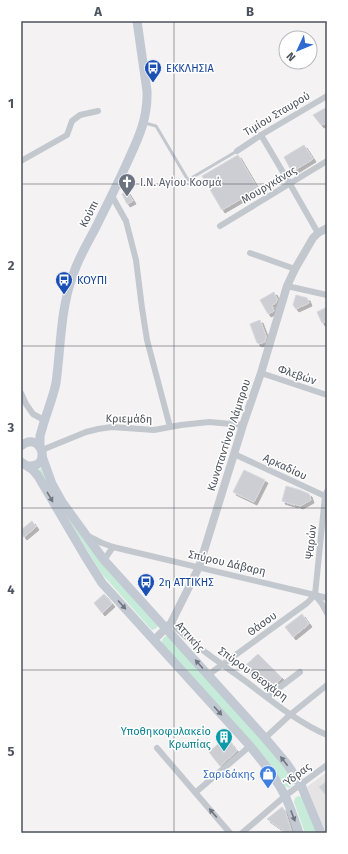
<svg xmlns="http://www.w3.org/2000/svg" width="348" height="854" font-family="'Fira Sans',sans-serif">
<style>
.education{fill:#e5e3e3}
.green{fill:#c6ebd8}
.building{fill:#cdced3;stroke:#d6d8dc;filter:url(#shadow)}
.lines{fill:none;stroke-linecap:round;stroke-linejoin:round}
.service{stroke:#c2c8ce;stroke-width:3}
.minor{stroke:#c2c8ce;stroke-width:6}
.tertiary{stroke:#c2c8ce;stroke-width:8}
.secondary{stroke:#c2c9d3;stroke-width:9}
.oneway{fill:#6f7680}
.oneway2{fill:#6f767f}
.grid{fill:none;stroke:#4c535d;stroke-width:1;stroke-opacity:0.55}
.labels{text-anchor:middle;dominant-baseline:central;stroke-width:3;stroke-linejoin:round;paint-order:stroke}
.transit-label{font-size:11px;fill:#164399;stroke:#fff;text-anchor:start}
.street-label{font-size:11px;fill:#4c535d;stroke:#fff}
.worship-label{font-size:11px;fill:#5b616d;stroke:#fff;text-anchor:start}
.culture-label{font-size:11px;fill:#0d838f;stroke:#fff;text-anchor:end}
.shop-label{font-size:11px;fill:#366cbe;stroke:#fff;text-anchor:end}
.neatline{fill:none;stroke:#4c535d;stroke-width:1.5}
.grid-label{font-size:13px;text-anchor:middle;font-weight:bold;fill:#4c535d}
</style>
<defs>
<filter id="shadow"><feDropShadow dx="3" dy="3" stdDeviation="0" flood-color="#0004"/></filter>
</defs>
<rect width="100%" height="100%" fill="#f4f2f2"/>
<path class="education" d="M327,772V833H326L307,787Z"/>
<g class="green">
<path d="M43,467L48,484L158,626L155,629L152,630L150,628L102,574L47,485L39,470Z"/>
<path d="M167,636L264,739L296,782L289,788L285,786L272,767L255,746L162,644C161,640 163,637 167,636Z"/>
<path d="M298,796L302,797L317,833H305L294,802L295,798Z"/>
</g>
<g class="building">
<path d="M327,107V123L321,125L313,115Z"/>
<path d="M304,145L313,159L292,172L284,157Z"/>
<path d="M238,155L258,189L222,210L202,176Z"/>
<path d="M127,191L133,201L127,204L122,194Z"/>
<path d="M274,292L277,299L276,303L272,305L274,311L268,314L260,300Z"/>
<path d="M296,295L307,298L309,303L296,309L293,305Z"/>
<path d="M327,307V321L322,323L317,312Z"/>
<path d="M260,320L266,336L265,342L259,344L258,343H257L250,324Z"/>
<path d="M244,470L265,480L254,502L233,492Z"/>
<path d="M286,486L300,490L309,494L311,500L300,506L295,504V505L282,501Z"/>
<path d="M32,521L36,527L24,537L21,533V530Z"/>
<path d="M104,594L112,604L102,613L94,603Z"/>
<path d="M302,614L309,624L293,637L285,627Z"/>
<path d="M258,654L282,678L270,689L258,677L255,680L244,667Z"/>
<path d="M226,737L237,751L220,766L209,752Z"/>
<path d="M327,781V796L319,787Z"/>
<path d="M282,807L285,811L292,833H287L267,819Z"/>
</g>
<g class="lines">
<path class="service" d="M145,123L156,126L188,180L237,151"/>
<g class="minor">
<path d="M261,135L290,184L318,233"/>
<path d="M237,151L261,135L327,96"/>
<path d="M21,161L67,135L72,121L80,115L98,111"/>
<path d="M112,196L126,221L136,260L142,308L147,340L170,427"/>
<path d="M220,226L327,161"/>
<path d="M250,253L295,269"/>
<path d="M287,286L327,295"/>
<path d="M261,373L327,395"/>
<path d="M21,393L26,404L33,414L44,420"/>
<path d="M42,450L86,432L98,429L112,427L154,430L181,425L209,422L243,425"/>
<path d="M234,454L327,497"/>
<path d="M88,536L102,543L113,547L315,595L322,604L327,613"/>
<path d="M104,560L113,547"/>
<path d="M315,595L325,496L327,491"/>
<path d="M171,623C194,646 222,664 248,683C273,702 299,723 327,735"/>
<path d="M208,675L307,603L315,595L327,598"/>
<path d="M267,697L300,672"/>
<path d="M265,738L291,714L327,685"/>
<path d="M157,748L230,833"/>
<path d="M196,792L250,746"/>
<path d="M242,833L285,796L327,765"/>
</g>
<path class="tertiary" d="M154,640L171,623L199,567L243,425L261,373L287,286L295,269L313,238L318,233L327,228"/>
<g class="secondary">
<path d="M21,446C40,429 54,468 28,466"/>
<path d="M40,447V436L42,429C46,414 53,398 56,383C61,347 60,310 73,275C78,259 87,244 95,229C106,207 117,185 127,163C138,139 148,119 147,91L137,21"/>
<path d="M42,456L52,484L62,502L104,560L265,738L287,764L301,785L321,833"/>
<path d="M21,462L33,470L38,476L85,556L102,583L250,746C263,762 277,779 286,798C291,809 295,821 299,833"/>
</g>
</g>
<defs><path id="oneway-solid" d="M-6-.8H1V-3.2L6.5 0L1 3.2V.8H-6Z"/></defs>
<g class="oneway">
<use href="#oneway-solid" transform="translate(50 497) rotate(60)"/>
<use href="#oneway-solid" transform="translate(122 605) rotate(48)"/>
<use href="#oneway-solid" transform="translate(199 664) rotate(-132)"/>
<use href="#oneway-solid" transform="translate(218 711) rotate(48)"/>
<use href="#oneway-solid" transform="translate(284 761) rotate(-128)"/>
<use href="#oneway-solid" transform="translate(293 816) rotate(69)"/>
</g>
<use class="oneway2" href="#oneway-solid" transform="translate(213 813) rotate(-130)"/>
<path class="grid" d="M174,21V833M21,184H327M21,346H327M21,508H327M21,670H327"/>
<defs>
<g id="bus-pin" transform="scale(0.9)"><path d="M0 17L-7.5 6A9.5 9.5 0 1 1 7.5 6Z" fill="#1a4fb4" stroke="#fff"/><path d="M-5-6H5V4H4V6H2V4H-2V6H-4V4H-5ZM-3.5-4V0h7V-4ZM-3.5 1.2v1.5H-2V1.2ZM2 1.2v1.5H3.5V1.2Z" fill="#fff"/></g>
<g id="church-pin" transform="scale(0.9)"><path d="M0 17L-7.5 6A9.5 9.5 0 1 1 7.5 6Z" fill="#6b7280" stroke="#fff"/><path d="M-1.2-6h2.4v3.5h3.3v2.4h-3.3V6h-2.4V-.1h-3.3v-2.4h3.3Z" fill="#fff"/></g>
<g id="building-pin" transform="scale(0.9)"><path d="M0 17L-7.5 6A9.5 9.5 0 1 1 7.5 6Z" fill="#0f9aa8" stroke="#fff"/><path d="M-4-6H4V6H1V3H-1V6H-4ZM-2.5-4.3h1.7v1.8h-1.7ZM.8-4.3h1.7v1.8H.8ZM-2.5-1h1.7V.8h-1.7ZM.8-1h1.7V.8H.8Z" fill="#fff"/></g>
<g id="shop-pin" transform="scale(0.9)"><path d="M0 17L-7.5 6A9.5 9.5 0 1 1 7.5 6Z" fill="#3f7fe0" stroke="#fff"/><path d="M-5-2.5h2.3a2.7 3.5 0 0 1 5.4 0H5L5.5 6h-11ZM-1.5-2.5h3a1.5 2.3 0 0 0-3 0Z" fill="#fff"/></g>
</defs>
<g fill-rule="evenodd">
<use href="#bus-pin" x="153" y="68"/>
<use href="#church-pin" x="127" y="182"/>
<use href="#bus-pin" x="64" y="280"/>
<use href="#bus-pin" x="146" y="582"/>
<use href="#building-pin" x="224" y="737"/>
<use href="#shop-pin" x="268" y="774"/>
</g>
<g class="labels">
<g class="transit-label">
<text x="166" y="68">ΕΚΚΛΗΣΙΑ</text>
<text x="77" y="280">ΚΟΥΠΙ</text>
<text x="159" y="582">2η ΑΤΤΙΚΗΣ</text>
</g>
<g class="street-label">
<text transform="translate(277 114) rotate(-31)">Τιμίου Σταυρού</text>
<text transform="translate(269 185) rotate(-31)">Μουργκάνας</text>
<text transform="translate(89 214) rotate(-63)">Κούπι</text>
<text transform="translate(297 375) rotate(19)">Φλεβών</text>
<text transform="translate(129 419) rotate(1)">Κριεμάδη</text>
<text transform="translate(229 435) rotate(-72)">Κωνσταντίνου Λάμπρου</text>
<text transform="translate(285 467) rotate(25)">Αρκαδίου</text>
<text transform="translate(311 542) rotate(-84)">Ψαρών</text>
<text transform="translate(227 563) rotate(13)">Σπύρου Δάβαρη</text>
<text transform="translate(262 624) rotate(-36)">Θάσου</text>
<text transform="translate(190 637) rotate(48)">Αττικής</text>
<text transform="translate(253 674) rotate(36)">Σπύρου Θεοχάρη</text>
<text transform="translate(297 775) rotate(-37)">Ύδρας</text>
</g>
<g class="worship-label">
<text x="140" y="182">Ι.Ν. Αγίου Κοσμά</text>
</g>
<g class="culture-label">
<text x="211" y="731">Υποθηκοφυλακείο<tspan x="211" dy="13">Κρωπίας</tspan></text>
</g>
<g class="shop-label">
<text x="255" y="774">Σαριδάκης</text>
</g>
</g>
<rect width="348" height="854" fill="none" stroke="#ffffff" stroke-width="44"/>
<g transform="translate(298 50) rotate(226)"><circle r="19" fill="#ffffff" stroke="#b7babe"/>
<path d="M0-3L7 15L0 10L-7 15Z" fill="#2f68d0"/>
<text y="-6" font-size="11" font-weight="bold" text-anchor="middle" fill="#4c535d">N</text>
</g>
<rect x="22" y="22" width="304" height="810" class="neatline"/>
<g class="grid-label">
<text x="98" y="16">A</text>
<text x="250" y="16">B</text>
<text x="11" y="108">1</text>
<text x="11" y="270">2</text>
<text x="11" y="432">3</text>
<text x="11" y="594">4</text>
<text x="11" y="756">5</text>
</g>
</svg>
